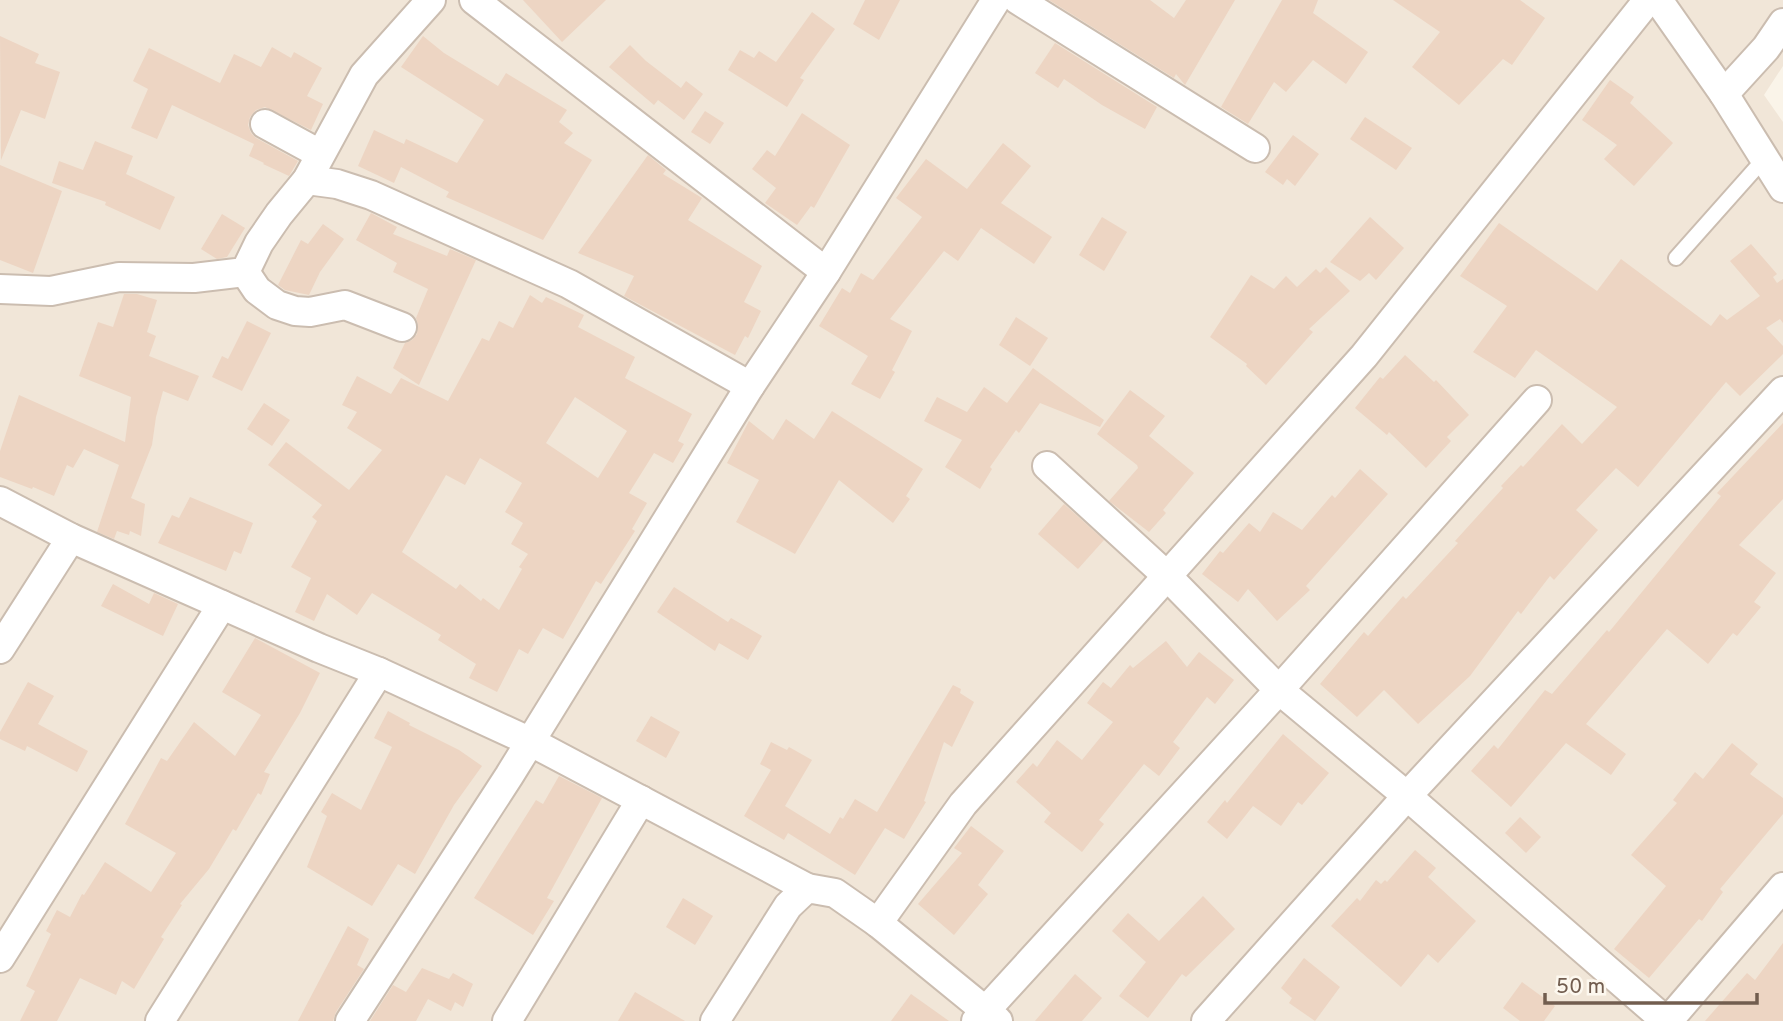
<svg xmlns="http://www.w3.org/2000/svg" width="1783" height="1021" font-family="Overpass,sans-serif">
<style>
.residential{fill:#f1e6d8}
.building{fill:#edd5c3;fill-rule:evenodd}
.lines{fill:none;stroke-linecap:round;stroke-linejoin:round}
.service-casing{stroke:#cbbdb0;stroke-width:18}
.minor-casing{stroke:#cbbdb0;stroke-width:32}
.service{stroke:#fff;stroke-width:14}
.minor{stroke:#fff;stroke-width:28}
</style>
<rect width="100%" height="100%" fill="#faf4e9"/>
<path class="residential" d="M0,0H1783V66L1764,95L1783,122V1021H0Z"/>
<g class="building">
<path d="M523,0H606L562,42Z"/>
<path d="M865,0H900L879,40L853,24Z"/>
<path d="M1049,0H1150L1174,18L1186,0H1235L1185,85L1176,74L1174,78Z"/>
<path d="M1282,0H1318L1313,13L1368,52L1346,84L1313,60L1286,92L1274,82L1248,124L1221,107Z"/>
<path d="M1393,0H1520L1545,18L1512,65L1503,59L1459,105L1412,67L1440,32Z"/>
<path d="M812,12L835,29L800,78L804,80L787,107L728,70L740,50L754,58L759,51L776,62Z"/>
<path d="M0,36L39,54L35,63L60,72L45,119L21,110L1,160Z"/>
<path d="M423,36L444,53L498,86L506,73L567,110L559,122L573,133L564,143L592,160L543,240L446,197L449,192L401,167L394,183L358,166L374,130L404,144L406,139L457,163L484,120L401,67Z"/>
<path d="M1055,43L1157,107L1145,129L1102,105L1064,79L1058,88L1035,73Z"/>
<path d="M630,45L646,61L681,88L686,81L703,94L684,120L658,100L654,105L609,67Z"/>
<path d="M272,47L291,58L294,52L322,68L307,96L323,104L311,130L265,107L256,110L250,117L248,125L251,133L256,138L298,161L289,176L263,164L264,163L249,156L254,144L172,105L157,139L131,128L148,89L133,81L149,48L220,83L234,54L261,67Z"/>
<path d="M1610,80L1634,97L1630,103L1673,143L1634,186L1604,159L1617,145L1582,120Z"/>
<path d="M705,111L724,123L710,144L691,132Z"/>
<path d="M802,113L850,145L814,208L811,206L797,225L765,203L776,188L752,169L767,150L775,156Z"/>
<path d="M1365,117L1412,148L1396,170L1350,139Z"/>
<path d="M1293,135L1319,154L1295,186L1287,179L1283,185L1265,172Z"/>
<path d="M95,141L133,156L126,174L175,197L160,230L105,205L106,202L52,183L59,161L83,170Z"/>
<path d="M1003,143L1031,166L1001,203L1052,237L1034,264L981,228L958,261L944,251L890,319L912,331L892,370L895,372L880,399L851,384L868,356L819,326L842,288L850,293L861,273L873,280L922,217L896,198L926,159L967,189Z"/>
<path d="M648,155L666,170L663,174L702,198L688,220L762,266L744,302L761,311L748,338L745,336L735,355L624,296L634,276L578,253Z"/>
<path d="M0,165L62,191L33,273L0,260Z"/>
<path d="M371,213L397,227L393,234L447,256L450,249L476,260L419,385L393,368L405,343L412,340L417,334L418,325L416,318L428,289L393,272L397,263L356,240Z"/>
<path d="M222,214L245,228L227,257L217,259L201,249Z"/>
<path d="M1102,217L1127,232L1104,271L1079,255Z"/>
<path d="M1370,217L1404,248L1376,280L1369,273L1360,281L1330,262Z"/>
<path d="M1499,223L1597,291L1621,259L1711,326L1720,314L1727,320L1760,296L1730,261L1751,244L1777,274L1773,277L1777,283L1783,279V323L1780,319L1766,328L1783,346V354L1740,396L1726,382L1638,487L1616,468L1576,510L1598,530L1554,580L1550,576L1521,614L1518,611L1470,676L1418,724L1384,690L1357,717L1320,684L1364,632L1368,636L1403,596L1406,599L1458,543L1455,541L1503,488L1501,486L1521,465L1523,467L1562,424L1582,444L1617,407L1536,350L1515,378L1473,352L1507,306L1460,276Z"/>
<path d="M323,224L344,239L320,272L309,295L285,290L278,285L301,240L308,244Z"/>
<path d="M1326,267L1350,291L1309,329L1313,332L1266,385L1246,366L1247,364L1210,337L1251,275L1274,289L1286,276L1297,287L1316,269L1320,273Z"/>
<path d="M124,294H137L157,300L147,332L156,336L149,356L199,376L188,401L163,391L156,417L152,445L131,498L145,504L141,536L130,531L129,535L117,531L114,539L97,532L119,465L84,449L73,468L67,465L54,496L33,487L32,489L0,477V451L19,395L125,442L131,397L79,376L98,322L113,327Z"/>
<path d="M530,295L542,303L546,297L584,315L578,327L635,357L625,378L692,414L678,441L684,444L673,463L654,453L629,493L647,503L632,529L635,531L601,584L596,581L563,639L543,628L528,654L519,649L497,692L469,678L476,664L438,640L441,635L372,593L357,615L327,594L314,621L295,612L311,578L291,567L317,521L312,517L322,505L268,465L286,442L349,490L382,450L347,428L357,412L342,405L357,376L391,394L401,378L448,401L482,338L489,341L499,321L513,328ZM575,397L627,431L598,478L546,443ZM480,458L522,483L505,512L523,523L511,544L528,554L519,567L522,569L499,610L483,598L481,601L460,584L456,589L402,552L446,475L465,485Z"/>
<path d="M1016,317L1048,338L1030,366L999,345Z"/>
<path d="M247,321L271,333L242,391L212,377L222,356L228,359Z"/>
<path d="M1405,355L1434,382L1436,380L1469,415L1447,437L1451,441L1426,468L1389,432L1387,435L1355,408L1380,377L1383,379Z"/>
<path d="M1033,368L1104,420L1100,427L1040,403L1019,433L1016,430L990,467L992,469L980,489L945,467L962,440L924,421L937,397L967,412L984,387L1007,403Z"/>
<path d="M1130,390L1165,416L1149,436L1194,473L1163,510L1166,513L1149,532L1109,501L1138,468L1137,465L1097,434Z"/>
<path d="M264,403L290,420L272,446L247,429Z"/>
<path d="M832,411L923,469L906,496L910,499L893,523L839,480L795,554L736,522L759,480L727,463L749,421L773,440L786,419L814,439Z"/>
<path d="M1783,423V499L1739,545L1776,573L1754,602L1761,607L1737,636L1733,633L1708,664L1667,629L1586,724L1626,754L1611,775L1566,743L1511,807L1471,771L1494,745L1498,749L1545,690L1552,694L1607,630L1609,632L1721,496L1717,493Z"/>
<path d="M1360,469L1388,494L1306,586L1310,590L1277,621L1248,589L1238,602L1202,574L1220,551L1223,553L1249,523L1260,532L1273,512L1302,530L1332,495L1335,498Z"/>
<path d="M190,497L253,523L241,554L234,551L226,571L158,543L172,515L179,518Z"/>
<path d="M1064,504L1104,540L1078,569L1038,534Z"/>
<path d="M113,584L149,604L154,593L178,604L163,636L101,606Z"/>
<path d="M674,587L728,622L731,618L762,636L748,660L719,643L715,651L657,612Z"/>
<path d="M255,638L320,673L300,713L264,772L270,774L261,795L258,793L236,831L233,829L209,869L180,904L182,905L161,937L164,939L134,989L122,981L116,995L80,978L57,1021H20L35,991L26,986L51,934L46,931L57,910L70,917L82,894L84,895L105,862L151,892L176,853L125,824L161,758L167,761L194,722L235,756L261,715L222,692Z"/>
<path d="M1166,641L1187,667L1199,652L1234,680L1215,704L1207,697L1173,742L1180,748L1159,776L1144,764L1099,820L1104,824L1082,852L1044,822L1051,813L1016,782L1033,763L1037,767L1057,740L1082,760L1113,722L1087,703L1103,682L1111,688L1130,665L1133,668Z"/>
<path d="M28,682L54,696L38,724L88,751L77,772L27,746L25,751L0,739V732Z"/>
<path d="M953,685L961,689L960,693L974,702L952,747L944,742L924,801L926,802L904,839L885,828L855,875L788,833L784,840L744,816L771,770L760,764L771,742L787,750L789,747L812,760L785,806L830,834L840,817L843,819L855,799L877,812Z"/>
<path d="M388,711L410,723L409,725L459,750L482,766L454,805L415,874L398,864L372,906L307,867L327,816L321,812L332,793L361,810L392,747L374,738Z"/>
<path d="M651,716L680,732L666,758L636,741Z"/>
<path d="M1283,734L1329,773L1302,805L1298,802L1281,826L1253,806L1227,839L1207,822L1225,800L1227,803Z"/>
<path d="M1732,743L1758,764L1750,774L1783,798V814L1720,889L1723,892L1702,921L1699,919L1649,978L1614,949L1666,886L1631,855L1677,803L1673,800L1695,772L1703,779Z"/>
<path d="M559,776L602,798L547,898L554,901L533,935L474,898L536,800L543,804Z"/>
<path d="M1520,817L1541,837L1526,853L1505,833Z"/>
<path d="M971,826L1004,851L978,885L988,894L954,935L918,904L962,853L954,848Z"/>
<path d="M1415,850L1436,868L1428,877L1476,921L1438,963L1428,954L1401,987L1331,926L1357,898L1360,901L1376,880L1381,884L1385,880L1387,882Z"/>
<path d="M1203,896L1235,929L1186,977L1182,974L1148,1018L1119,996L1146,962L1112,931L1128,913L1159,941Z"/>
<path d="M683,898L713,916L695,945L666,927Z"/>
<path d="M348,926L369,939L357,965L364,969L336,1012L333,1021H298Z"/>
<path d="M1783,943V1021H1705L1747,973L1755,980Z"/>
<path d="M1304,958L1340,987L1315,1021L1289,1003L1292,998L1281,988Z"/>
<path d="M422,968L449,979L453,973L473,984L463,1007L455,1002L451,1011L428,999L416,1021H370L393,985L406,992Z"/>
<path d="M1075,974L1102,998L1082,1021H1035Z"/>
<path d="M1522,982L1555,1006L1544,1021H1520L1503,1008Z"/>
<path d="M635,992L685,1021H618Z"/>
<path d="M911,994L949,1021H891Z"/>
</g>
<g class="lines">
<g class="service-casing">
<path id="service" d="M1676,258L1764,159"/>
</g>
<g class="minor-casing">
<g id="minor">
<path d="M474,0L826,272"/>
<path d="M1018,0L1255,148"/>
<path d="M1658,0L1724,94L1783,188"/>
<path d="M1724,94L1766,48L1783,23"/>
<path d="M265,124L320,154"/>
<path d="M307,180L337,184L371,195L569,284L750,386"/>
<path d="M245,272L257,290L277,305L295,311L310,312L345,305L402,327"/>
<path d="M0,289L51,291L119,277L194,278L245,272L259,243L279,214L307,180L364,75L431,0"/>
<path d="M1047,466L1166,575L1279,690L1407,796L1666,1021"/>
<path d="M0,501L71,538L319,648L379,672L531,742L807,888"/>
<path d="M0,649L71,538"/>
<path d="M878,923L963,804L1364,356L1648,0"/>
<path d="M0,958L222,605"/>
<path d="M160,1021L379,672"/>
<path d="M350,1021L509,776L750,386L826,272L996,0"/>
<path d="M507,1021L641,800"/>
<path d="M715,1021L788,906L807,888L835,893L878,923L998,1021"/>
<path d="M976,1021L1279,690L1537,400"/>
<path d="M1206,1021L1407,796L1783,391"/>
<path d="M1668,1021L1783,887"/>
</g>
</g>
<use href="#service" class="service"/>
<use href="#minor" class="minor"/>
</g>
<path d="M1545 993v10h212v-10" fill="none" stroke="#725d4f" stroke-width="3.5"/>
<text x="1556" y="993" font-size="21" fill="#725d4f" stroke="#fdf8ef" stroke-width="5" paint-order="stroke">50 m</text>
</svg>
